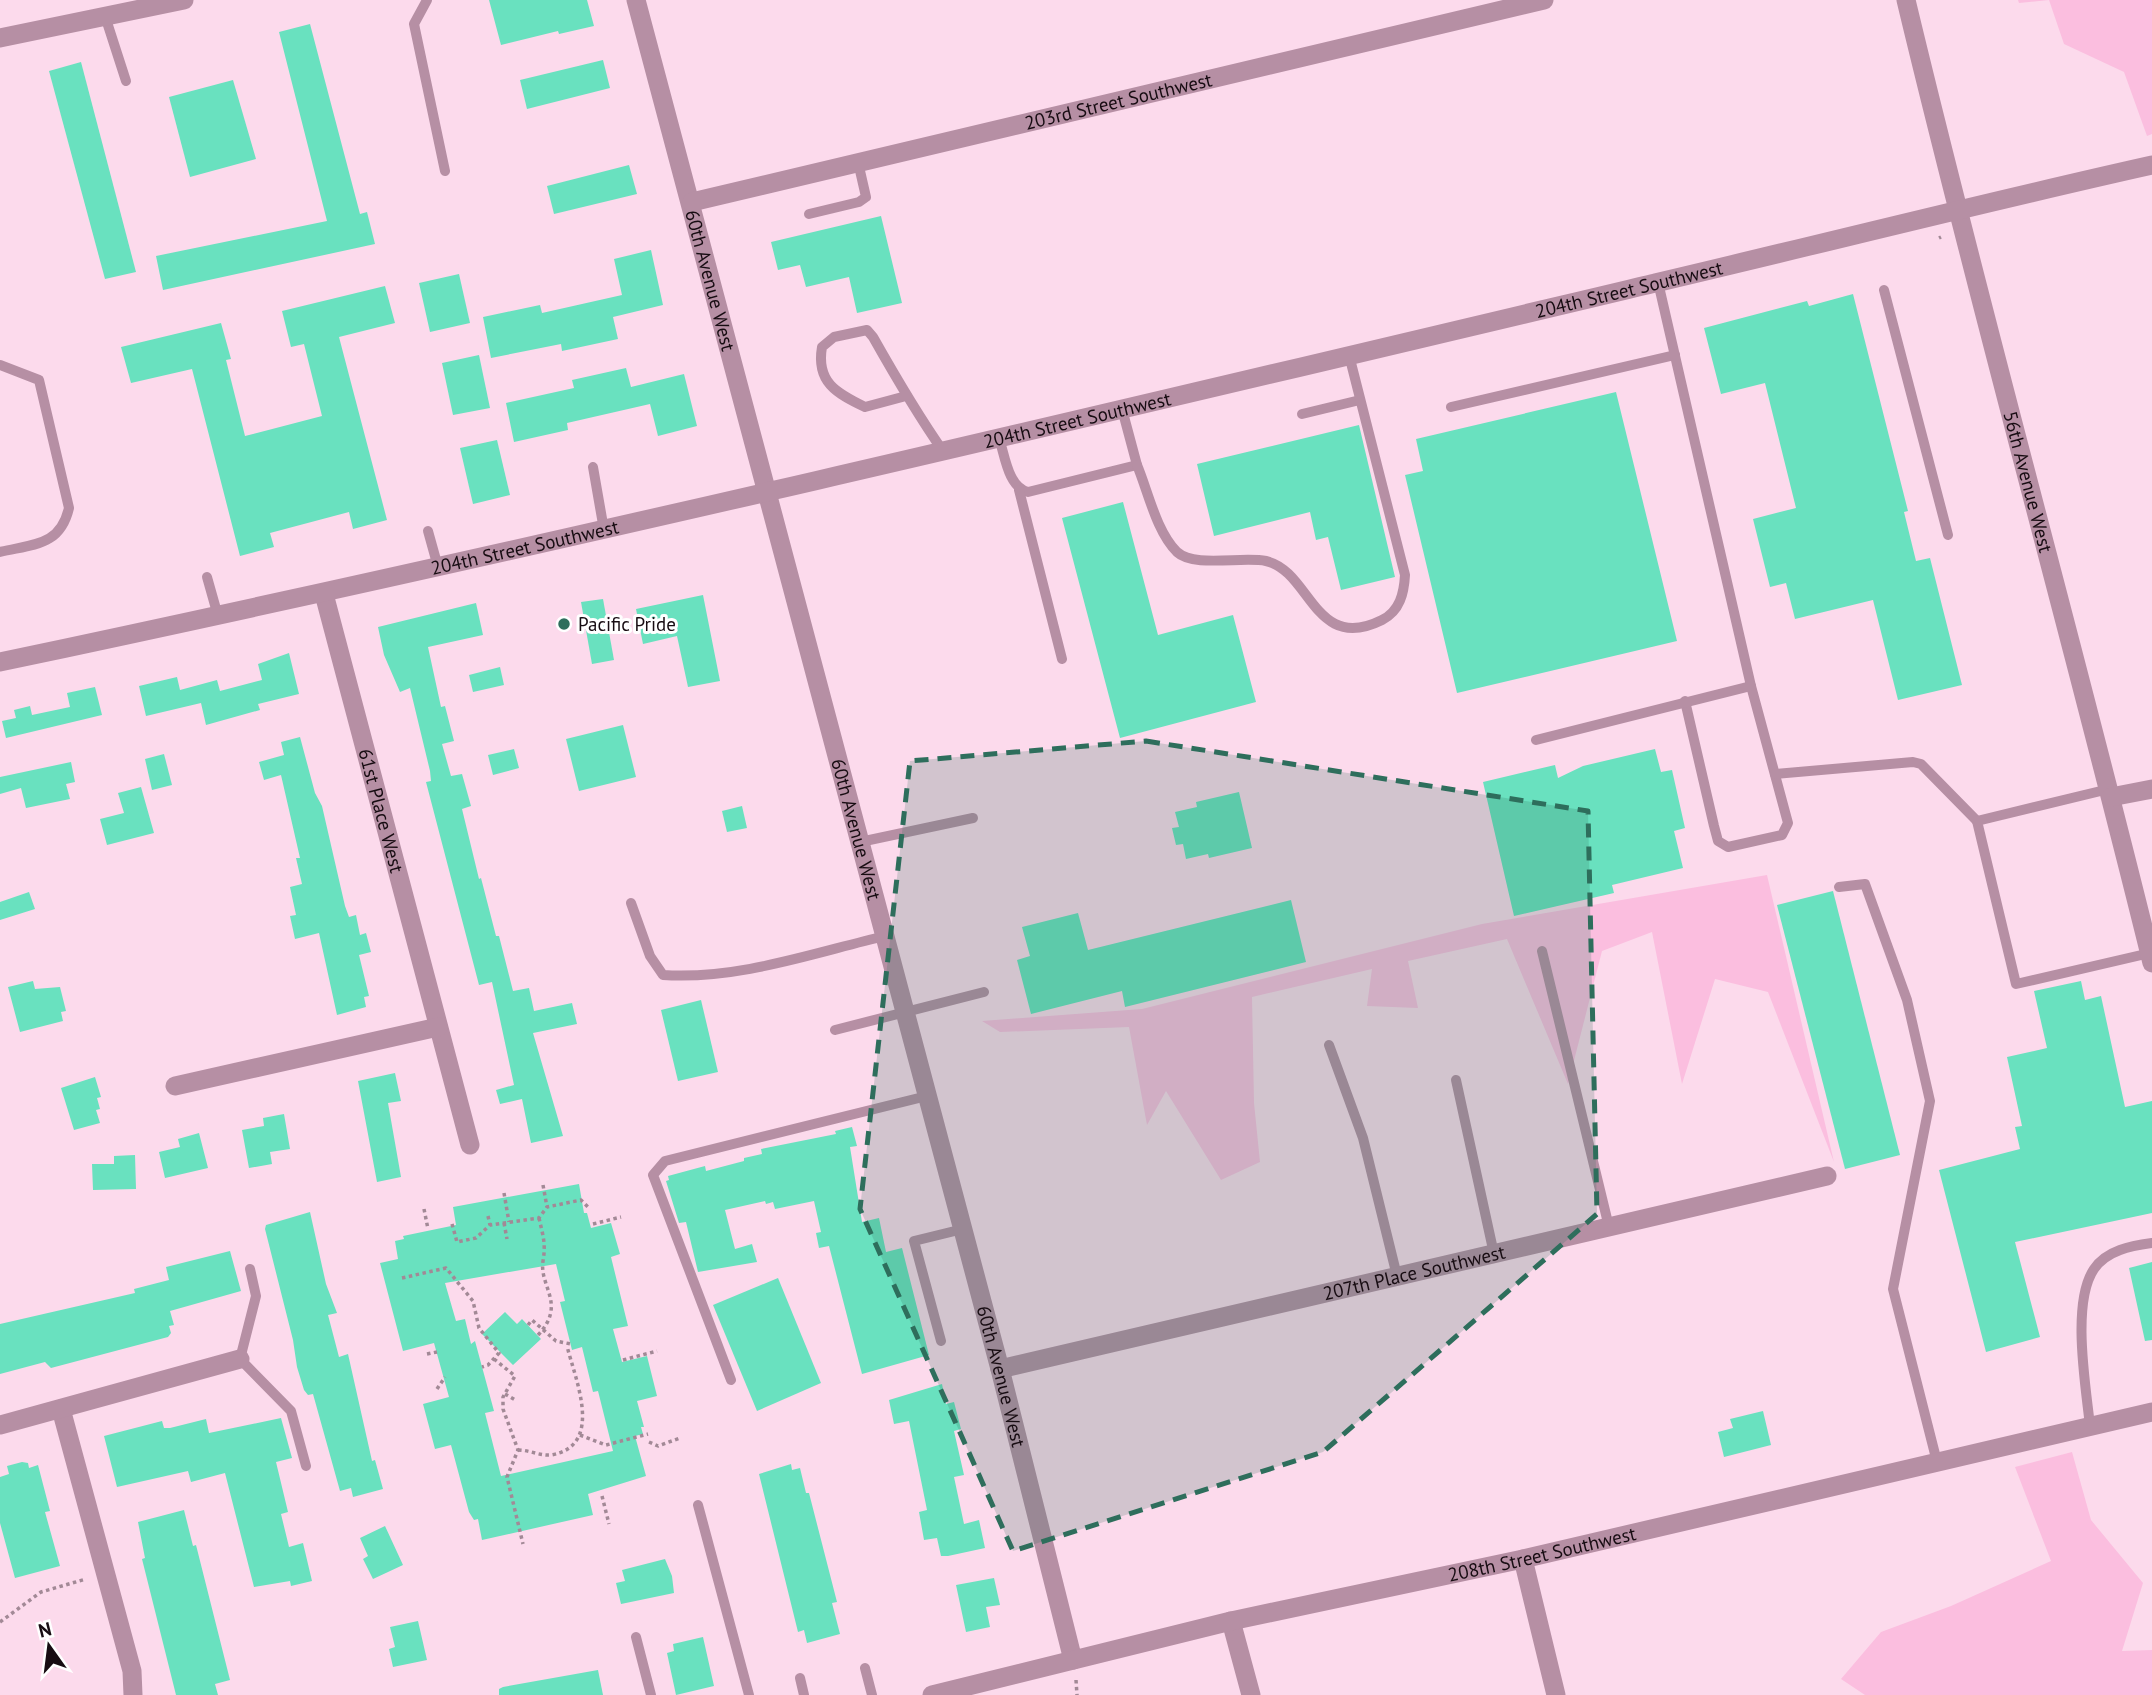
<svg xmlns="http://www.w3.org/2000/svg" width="2152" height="1695" font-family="'PT Sans',sans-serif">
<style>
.green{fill:#fbbedf}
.building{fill:#69e1bf;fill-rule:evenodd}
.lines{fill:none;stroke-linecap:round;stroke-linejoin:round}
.path{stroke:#a28996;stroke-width:3.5;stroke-dasharray:3.5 3.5;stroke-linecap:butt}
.service{stroke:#b68fa4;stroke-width:10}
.minor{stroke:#b68fa4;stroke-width:19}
.tertiary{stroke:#b68fa4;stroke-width:19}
.marked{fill:#2e6e5c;fill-opacity:0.2;stroke:#2e6e5c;stroke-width:5;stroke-dasharray:14 9;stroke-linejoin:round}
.poi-dot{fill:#2e6e5c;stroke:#fff;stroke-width:2.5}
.labels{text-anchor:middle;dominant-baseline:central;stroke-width:6;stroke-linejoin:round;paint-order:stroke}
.street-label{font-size:19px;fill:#170c12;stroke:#fff}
.poi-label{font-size:19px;fill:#170c12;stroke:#fff;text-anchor:start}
</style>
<rect width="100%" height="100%" fill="#fcdaec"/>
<g class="green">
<path d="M2018,0H2152V134L2147,136L2124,72L2064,44L2049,0L2019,3Z"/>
<path d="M1767,875L1834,1162L1768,992L1715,979L1682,1084L1652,932L1602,951L1568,1084L1507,939L1408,961L1418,1008L1367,1006L1372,969L1252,997L1254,1103L1260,1162L1221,1180L1166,1091L1147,1125L1129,1027L1000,1032L982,1021L1142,1009L1482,924Z"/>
<path d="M2072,1452L2091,1520L2143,1583L2122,1651L2152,1650V1695H1865L1841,1679L1881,1632L1951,1606L2051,1561L2015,1467Z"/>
</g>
<g class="building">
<path d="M489,0H587L594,26L559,34L558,31L501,45Z"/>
<path d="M310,24L360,214L367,212L375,244L163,290L156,256L327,221L279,32Z"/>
<path d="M603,60L610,88L527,109L520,80Z"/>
<path d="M81,62L136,272L105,279L49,71Z"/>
<path d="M233,80L256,159L190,177L169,97Z"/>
<path d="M629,165L637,194L554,214L547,186Z"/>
<path d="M881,216L902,303L857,313L849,277L806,287L800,265L778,270L771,242Z"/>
<path d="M651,250L663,305L613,317L618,339L562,351L561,344L491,358L483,317L540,305L542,313L622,295L614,259Z"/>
<path d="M459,274L470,323L430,332L419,283Z"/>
<path d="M385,286L395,323L339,337L387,520L353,529L349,512L270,533L274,547L240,556L192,369L131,383L121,347L221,323L231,359L226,360L245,436L322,416L304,344L291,347L282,311Z"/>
<path d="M1853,294L1908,511L1904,512L1916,561L1930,558L1962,685L1898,700L1873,600L1795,619L1786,583L1770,587L1753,519L1796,508L1765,383L1721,394L1704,328L1807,301L1809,306Z"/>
<path d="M479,355L490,408L453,415L442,363Z"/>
<path d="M626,368L631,387L684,374L697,426L658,436L650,404L567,423L568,430L514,442L506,403L574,388L572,380Z"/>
<path d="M1616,392L1677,641L1457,693L1405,475L1423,471L1416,439Z"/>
<path d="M1359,425L1395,577L1341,590L1328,537L1316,540L1310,512L1214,536L1197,464Z"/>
<path d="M497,440L510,495L473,504L460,448Z"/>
<path d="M1123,502L1158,635L1233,615L1256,702L1120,738L1062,518Z"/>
<path d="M703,595L720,681L688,687L677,636L643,644L636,609Z"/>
<path d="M603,599L614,660L592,664L581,602Z"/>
<path d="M476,603L483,635L428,647L441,707L445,706L454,741L442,744L451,776L462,774L471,806L462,809L479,879L481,878L496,936H499L513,991L529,988L534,1011L572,1003L577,1024L533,1033L563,1136L531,1143L522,1099L500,1104L496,1090L514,1085L492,982L479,985L426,782L431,781L430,771L410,688L400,692L384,655L378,627Z"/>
<path d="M289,653L299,694L258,704L260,710L206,725L201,703L146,716L139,686L177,677L180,690L217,680L220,691L262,680L258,664Z"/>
<path d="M500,667L504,685L473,692L469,675Z"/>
<path d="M95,687L102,715L6,738L2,721L16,718L14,710L30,706L32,715L70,707L67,693Z"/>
<path d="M623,725L636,777L579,791L566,739Z"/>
<path d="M300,737L315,793L322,806L345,906L349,917L356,915L360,935L366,933L371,952L359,955L369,996L364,997L366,1007L337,1015L319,933L295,939L290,916L296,915L290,887L302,884L296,858H300L281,775L264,780L259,762L284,755L281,742Z"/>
<path d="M514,749L519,768L493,775L488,755Z"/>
<path d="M1655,749L1661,772L1672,770L1685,828L1674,831L1683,868L1612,885L1614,893L1514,916L1483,782L1555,765L1558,778L1583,766Z"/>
<path d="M164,754L172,785L152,790L145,759Z"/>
<path d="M71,762L75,782L66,784L70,799L26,808L21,788L0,794V777Z"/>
<path d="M141,787L154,833L107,845L100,819L124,813L118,793Z"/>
<path d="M1239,792L1252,848L1209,858L1208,854L1186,859L1183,844L1176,845L1172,828L1179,827L1175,812L1197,807L1196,802Z"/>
<path d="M742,806L747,828L727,832L722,811Z"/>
<path d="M1833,891L1900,1155L1845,1169L1777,905Z"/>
<path d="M29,892L35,909L0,920V902Z"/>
<path d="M1291,900L1306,962L1125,1007L1122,991L1031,1014L1017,960L1030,956L1022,927L1078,913L1088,950Z"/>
<path d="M33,981L35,989L60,987L66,1011L61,1012L63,1021L20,1032L8,987Z"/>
<path d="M2081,981L2085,1000L2101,996L2125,1107L2152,1101V1213L2015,1242L2040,1337L1986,1352L1939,1170L2020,1149L2015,1127L2022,1126L2007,1057L2047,1048L2034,991Z"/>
<path d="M701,1000L718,1072L678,1081L661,1010Z"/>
<path d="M395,1073L401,1101L388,1103L401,1177L377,1182L358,1081Z"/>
<path d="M95,1077L101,1097L97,1098L100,1109L96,1110L100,1123L74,1130L61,1088Z"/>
<path d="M284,1114L290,1149L270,1152L272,1164L249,1168L242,1130L264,1126L263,1118Z"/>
<path d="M852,1127L857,1146L850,1147L862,1222L879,1218L886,1252L902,1248L929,1355L862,1374L829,1246L819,1248L816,1233L821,1232L814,1201L775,1209L773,1202L766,1204L765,1201L725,1210L735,1249L752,1244L757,1262L698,1272L686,1222L679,1223L666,1181L669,1180L668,1176L705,1166L706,1171L744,1161V1158L762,1154L761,1149L836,1134L835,1131Z"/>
<path d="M199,1133L208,1168L165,1178L159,1152L180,1147L178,1139Z"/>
<path d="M135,1155L136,1189L93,1190L92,1164H114V1156Z"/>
<path d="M579,1184L584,1213H587L591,1228L611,1223L620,1254L611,1257L628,1326L613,1329L622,1362L647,1356L657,1396L637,1401L644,1427H641L643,1434L635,1436L646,1476L588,1494L593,1515L482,1540L478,1519L474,1520L469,1512L451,1445L435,1449L423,1404L449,1397L434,1343L403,1351L380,1263L398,1259L395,1241L404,1239L403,1236L456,1225L453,1207ZM556,1264L565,1301L560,1302L572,1350L582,1347L593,1392L598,1391L613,1451L501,1476L485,1413L494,1411L475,1341L471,1344L465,1319L456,1321L445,1283Z"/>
<path d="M310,1212L326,1284L337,1313L328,1315L339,1357L348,1354L372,1461L375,1460L383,1489L353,1497L351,1488L340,1491L313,1394L308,1395L304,1390L297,1367L293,1340L265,1229L266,1225Z"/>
<path d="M230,1251L241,1291L170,1311L174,1325L169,1326L171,1333L168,1337L51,1368L45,1362L0,1374V1324L135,1293L134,1289L169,1280L166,1267Z"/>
<path d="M2152,1262V1340L2145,1341L2129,1268Z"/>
<path d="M778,1278L821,1383L757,1411L713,1305Z"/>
<path d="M505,1312L517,1324L522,1319L541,1339L513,1365L482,1334Z"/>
<path d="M942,1384L946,1404L954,1402L961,1429L954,1431L964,1475L954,1477L964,1524L979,1520L985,1548L948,1556H941L937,1538L924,1540L919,1512L927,1510L909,1421L894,1424L889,1400Z"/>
<path d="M1763,1411L1771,1445L1724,1457L1718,1432L1733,1428L1730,1419Z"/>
<path d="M281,1418L292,1458L276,1462L288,1512L281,1514L289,1547L303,1543L312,1581L291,1586L290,1581L254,1587L225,1473L191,1482L188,1471L117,1487L104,1436L162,1421L164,1428H170L206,1419L209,1433Z"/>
<path d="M22,1462L28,1463L29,1468L38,1465L50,1511L45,1512L60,1566L15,1578L0,1523V1477L9,1474L7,1466Z"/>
<path d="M791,1464L792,1470L800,1468L806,1493H809L837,1602L832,1603L840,1634L807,1643L804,1630L798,1632L759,1474Z"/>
<path d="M184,1510L193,1546L196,1545L230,1680L215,1684L218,1695H176L142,1559L145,1558L138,1522Z"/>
<path d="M385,1526L403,1565L373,1579L363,1559L368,1556L360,1538Z"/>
<path d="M665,1559L672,1576L674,1593L621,1604L616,1583L625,1581L622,1570Z"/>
<path d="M994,1578L1000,1605L986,1607L990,1627L966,1632L956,1585Z"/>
<path d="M418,1621L427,1660L393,1667L389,1649L395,1647L390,1627Z"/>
<path d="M703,1637L714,1686L676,1695L667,1653L674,1651L673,1644Z"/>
<path d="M598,1670L603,1695H499V1689L503,1687Z"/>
</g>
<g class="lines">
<g class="path">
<path d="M1939,238L1941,237"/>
<path d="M543,1185L547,1207"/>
<path d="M504,1193L509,1222"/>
<path d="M424,1209L428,1229"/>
<path d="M488,1216L490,1225"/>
<path d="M504,1223L507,1239"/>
<path d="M452,1224L457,1242L476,1238L490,1225L539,1218L547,1207L581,1200L589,1208"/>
<path d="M593,1224L621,1217"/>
<path d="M402,1278L446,1268L473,1301L479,1328L499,1353L488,1365L482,1367"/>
<path d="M528,1325L532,1320L556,1341L571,1344"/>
<path d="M538,1335C567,1304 539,1287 543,1261C546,1243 543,1236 539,1218"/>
<path d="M427,1354L437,1352"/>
<path d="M494,1359L515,1376L503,1397V1409L518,1450L507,1477L523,1544"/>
<path d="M623,1360L657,1351"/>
<path d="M437,1389L445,1377"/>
<path d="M505,1394L517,1401"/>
<path d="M580,1435L606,1445L648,1434"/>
<path d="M649,1442L658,1446L680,1438"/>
<path d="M518,1450C530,1450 539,1456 551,1455C605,1446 575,1379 567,1346"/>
<path d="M602,1496L609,1524"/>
<path d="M0,1622L41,1592L86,1579"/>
<path d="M1076,1680L1077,1695"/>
</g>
<g class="service">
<path d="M427,0L414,24L445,171"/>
<path d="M105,16L126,81"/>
<path d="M809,214L859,202L866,197L858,162"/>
<path d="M1884,290L1948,535"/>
<path d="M0,365L39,380L69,508C60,546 34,544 0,552"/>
<path d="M906,396L865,407C836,393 816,382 822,347L834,337L867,330L873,337C895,376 917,414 943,451"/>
<path d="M1451,407L1675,355"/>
<path d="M1302,414L1360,400"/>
<path d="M999,438C1005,456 1008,487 1028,492L1137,465L1122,409"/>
<path d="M1137,465C1148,491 1156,531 1177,552C1194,568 1243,556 1266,561C1311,571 1314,654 1382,620C1400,611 1404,593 1405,575L1349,355"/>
<path d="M593,467L604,530"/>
<path d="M1019,490L1062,659"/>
<path d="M428,531L438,567"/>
<path d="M207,577L218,616"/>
<path d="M1685,701L1714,826L1718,841L1728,847L1782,835L1788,823L1751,686"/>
<path d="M1536,740L1751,686L1658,282"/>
<path d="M1775,774L1913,762L1921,764L1977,821"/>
<path d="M2109,789L1977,821L2016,984L2150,953"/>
<path d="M860,842L973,818"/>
<path d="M1839,887L1865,884L1907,1000L1930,1101L1893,1289L1937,1462"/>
<path d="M631,903L650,956L663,975C738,980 813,953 885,936"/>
<path d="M1542,951L1609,1227"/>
<path d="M835,1030L984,992"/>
<path d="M1329,1045L1363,1138L1397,1276"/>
<path d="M1456,1080L1494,1254"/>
<path d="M250,1269L256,1296L240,1359L291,1411L306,1466"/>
<path d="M941,1341L914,1241L963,1229"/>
<path d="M731,1380L653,1175L665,1161L927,1096"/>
<path d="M2090,1426C2086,1387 2071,1303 2094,1269C2107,1250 2131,1246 2152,1243"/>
<path d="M698,1505L749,1695"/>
<path d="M636,1637L651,1695"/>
<path d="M865,1668L872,1695"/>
<path d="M800,1678L804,1695"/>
</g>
<g class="minor">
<path id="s1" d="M636,0L1000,1369L1073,1660"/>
<path id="s2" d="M1906,0C1983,322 2073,641 2152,963"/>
<path d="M0,38L184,0"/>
<path id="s3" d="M692,202L1544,0"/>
<path id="s4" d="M324,594L470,1145"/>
<path id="s5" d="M0,662C554,545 1104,414 1655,283C1821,244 1986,202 2152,165"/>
<path d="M2111,797L2152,789"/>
<path d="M175,1086L438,1027"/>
<path id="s6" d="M1000,1369L1827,1176"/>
<path d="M61,1409L132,1671L133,1695"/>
<path d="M0,1425L240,1359"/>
<path d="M1523,1559L1556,1695"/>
<path d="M1231,1621L1251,1695"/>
</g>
<path class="tertiary" id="s7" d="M932,1695L1231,1621L1523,1559L2152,1412"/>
</g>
<path class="marked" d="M1146,741L1588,811L1597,1214L1323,1452L1013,1551L860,1209L910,761Z"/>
<circle class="poi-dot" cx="564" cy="624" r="7"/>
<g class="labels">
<g class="street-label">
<text stroke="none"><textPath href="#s3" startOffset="438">203rd Street Southwest</textPath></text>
<text stroke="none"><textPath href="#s1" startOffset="290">60th Avenue West</textPath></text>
<text stroke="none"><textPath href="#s5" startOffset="1671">204th Street Southwest</textPath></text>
<text stroke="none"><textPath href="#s5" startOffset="1104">204th Street Southwest</textPath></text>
<text stroke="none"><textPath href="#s2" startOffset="497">56th Avenue West</textPath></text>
<text stroke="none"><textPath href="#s5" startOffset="537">204th Street Southwest</textPath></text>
<text stroke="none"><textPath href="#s4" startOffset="224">61st Place West</textPath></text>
<text stroke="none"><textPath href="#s1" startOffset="858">60th Avenue West</textPath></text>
<text stroke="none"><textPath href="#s6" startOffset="425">207th Place Southwest</textPath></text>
<text stroke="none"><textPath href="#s1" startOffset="1424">60th Avenue West</textPath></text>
<text stroke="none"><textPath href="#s7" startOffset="626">208th Street Southwest</textPath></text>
</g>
<g class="poi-label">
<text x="578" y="624">Pacific Pride</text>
</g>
</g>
<g transform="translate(49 1646) rotate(346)" stroke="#ffffff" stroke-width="5" paint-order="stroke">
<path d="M0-5L12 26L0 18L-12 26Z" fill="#170c12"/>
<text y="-10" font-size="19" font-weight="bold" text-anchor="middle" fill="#170c12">N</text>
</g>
</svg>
